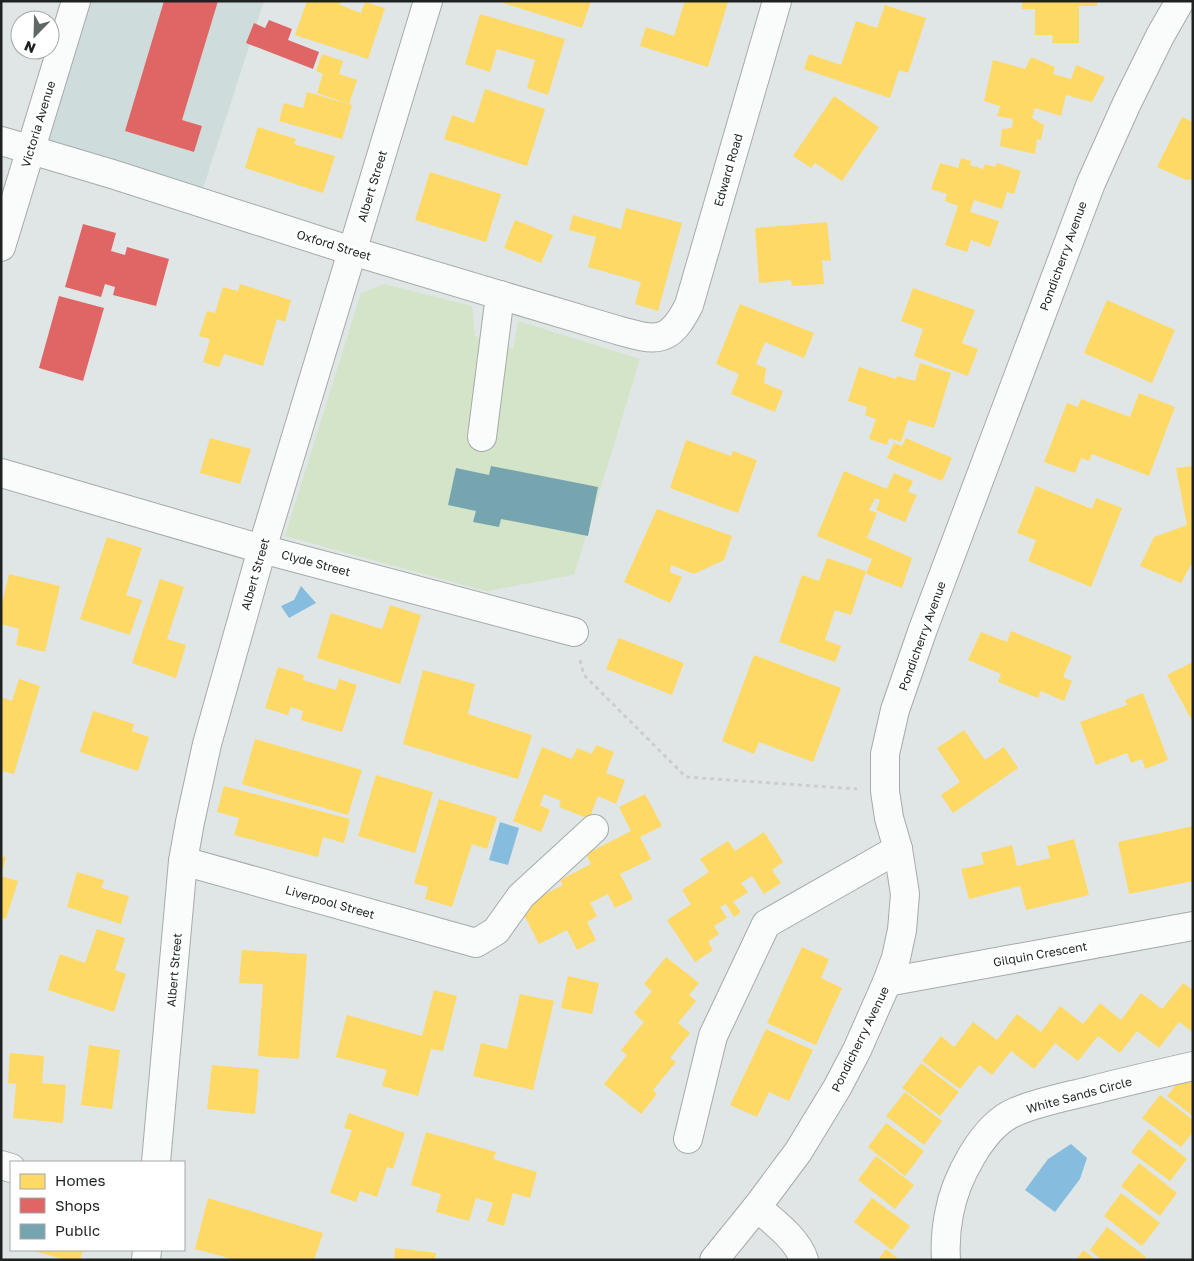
<svg xmlns="http://www.w3.org/2000/svg" width="1194" height="1261" font-family="'Golos Text',sans-serif">
<style>
.built{fill:#cedddb}
.green{fill:#d3e4c9}
.water{fill:#86bddf}
.homes{fill:#ffd966}
.shops{fill:#e06666}
.public{fill:#76a5af}
.lines{fill:none;stroke-linecap:round;stroke-linejoin:round}
.minor-casing{stroke:#a5abaa;stroke-width:30}
.path{stroke:#cccece;stroke-width:3;stroke-dasharray:4 4;stroke-linecap:butt}
.minor{stroke:#fafbfb;stroke-width:28}
.labels{text-anchor:middle;dominant-baseline:central;stroke-width:5;stroke-linejoin:round;paint-order:stroke}
.street-label{font-size:12px;fill:#1e2322;stroke:#fff}
</style>
<rect width="100%" height="100%" fill="#e0e6e6"/>
<path class="built" d="M76,1H264L197,207L32,150Z"/>
<path class="green" d="M384,284L472,306L475,336L513,349L518,321L640,359L574,575L486,591L285,536L361,293Z"/>
<g class="water">
<path d="M301,586L316,603L289,618L281,606L294,600Z"/>
<path d="M500,822L519,828L508,865L489,860Z"/>
<path d="M1071,1144L1087,1158L1080,1179L1055,1212L1025,1190L1048,1159Z"/>
</g>
<g class="homes">
<path d="M307,1H341L340,5L361,13L365,2L385,8L368,59L295,35Z"/>
<path d="M504,1H591L582,28L503,3Z"/>
<path d="M685,1L728,2L708,67L640,46L646,27L674,36Z"/>
<path d="M1022,1H1097V6H1079V43H1052L1053,35H1035V9H1022Z"/>
<path d="M885,5L926,18L908,73L899,70L890,98L804,69L809,54L841,65L856,21L877,28Z"/>
<path d="M480,14L565,39L548,95L527,88L535,60L497,49L490,72L465,64Z"/>
<path d="M322,54L343,61L339,74L357,80L349,104L317,93L323,74L316,71Z"/>
<path d="M1031,57L1055,67L1053,74L1071,79L1076,65L1105,77L1092,102L1066,95L1061,116L1035,108L1032,118L1044,125L1041,140L1037,139L1035,154L1000,146L1002,129L1012,128L1013,119L997,116L1000,106L984,101L993,60L1025,69Z"/>
<path d="M485,89L545,109L527,166L444,139L452,115L474,123Z"/>
<path d="M307,92L352,105L342,139L279,121L284,103L303,108Z"/>
<path d="M834,96L879,127L842,181L815,163L811,168L793,156Z"/>
<path d="M1182,117L1193,122V179L1186,180L1157,167Z"/>
<path d="M258,127L296,139L294,144L335,156L323,193L245,168Z"/>
<path d="M961,158L971,161L970,165L983,169L985,164L995,167L997,163L1021,171L1014,194L1007,192L1002,209L974,200L970,212L999,221L990,247L971,240L967,252L945,245L958,206L945,201L947,194L931,189L940,163L958,168Z"/>
<path d="M430,172L501,194L486,242L415,220Z"/>
<path d="M626,208L682,223L658,311L635,304L641,282L588,267L596,237L569,230L573,215L621,229Z"/>
<path d="M515,220L553,235L541,263L504,248Z"/>
<path d="M827,222L831,261L822,260L824,284L792,286L791,280L759,283L755,228Z"/>
<path d="M240,284L291,300L285,322L277,319L263,366L224,354L219,367L203,362L210,339L199,336L207,311L215,313L223,287L238,291Z"/>
<path d="M913,288L975,310L962,343L978,349L968,376L914,356L923,329L901,321Z"/>
<path d="M1107,300L1175,330L1152,383L1084,353Z"/>
<path d="M740,304L814,333L804,358L765,342L756,364L766,368L764,383L783,391L775,412L731,394L739,374L716,364Z"/>
<path d="M920,363L951,373L934,428L908,420L901,442L889,438L887,445L869,439L876,419L865,415L867,407L848,401L859,367L896,379L897,376L915,381Z"/>
<path d="M1139,393L1175,407L1149,476L1092,454L1089,461L1081,458L1075,473L1044,462L1067,403L1078,407L1081,399L1130,417Z"/>
<path d="M210,438L251,449L240,484L200,473Z"/>
<path d="M906,438L952,458L942,481L887,458L894,443L902,446Z"/>
<path d="M686,440L731,456L733,451L757,460L738,513L670,488Z"/>
<path d="M1193,466V561L1181,583L1140,566L1154,537L1187,525L1176,468Z"/>
<path d="M844,471L887,489L894,473L913,481L908,492L917,495L905,522L876,510L880,500L875,498L869,510L877,513L867,538L912,558L902,588L866,574L872,559L817,536Z"/>
<path d="M1036,486L1092,509L1096,498L1122,508L1091,587L1028,561L1036,540L1017,533Z"/>
<path d="M657,509L732,536L724,560L694,574L671,565L670,572L682,577L670,603L624,582Z"/>
<path d="M107,537L142,548L126,595L142,600L130,635L80,619Z"/>
<path d="M827,558L866,571L851,615L835,610L825,640L841,646L835,662L779,642L802,575L819,581Z"/>
<path d="M9,574L60,586L45,652L16,645L19,629L1,624V608Z"/>
<path d="M160,579L184,587L167,639L186,645L176,678L132,663Z"/>
<path d="M390,605L421,615L400,684L317,658L331,613L382,629Z"/>
<path d="M1011,631L1072,656L1063,677L1072,681L1064,701L1041,691L1038,698L998,682L1001,674L968,660L981,632L1007,642Z"/>
<path d="M619,638L684,663L672,695L606,669Z"/>
<path d="M754,655L841,688L813,762L759,742L754,754L722,741Z"/>
<path d="M1193,662V722L1167,675Z"/>
<path d="M278,667L304,675L303,680L336,690L339,679L357,685L342,732L301,720L303,711L291,707L288,715L265,708Z"/>
<path d="M423,670L475,684L468,714L532,735L518,779L403,744Z"/>
<path d="M19,679L40,686L14,774L1,771V697L12,701Z"/>
<path d="M1143,693L1168,760L1145,769L1142,759L1131,763L1127,753L1096,765L1080,722L1127,705L1125,700Z"/>
<path d="M93,711L134,724L132,731L149,737L138,771L80,752Z"/>
<path d="M964,730L985,760L1004,747L1018,768L953,813L941,795L960,782L937,748Z"/>
<path d="M255,739L362,770L348,815L242,784Z"/>
<path d="M596,745L614,752L606,773L625,780L616,804L598,796L589,819L559,807L561,801L544,794L540,805L550,810L541,832L513,821L542,747L572,759L577,748L592,754Z"/>
<path d="M376,775L433,792L415,853L358,836Z"/>
<path d="M224,786L350,819L344,843L323,837L318,857L234,835L239,818L217,812Z"/>
<path d="M645,794L662,826L640,837L651,859L620,874L633,899L615,908L608,894L590,903L597,916L587,922L596,940L577,950L567,930L539,944L520,907L563,885L560,880L591,864L586,854L631,831L619,807Z"/>
<path d="M439,799L497,817L487,849L472,844L452,907L425,899L428,887L414,883Z"/>
<path d="M1193,826V881L1129,894L1118,842Z"/>
<path d="M764,832L783,862L772,870L781,883L764,894L752,876L741,883L748,892L733,902L741,912L734,917L726,904L720,907L727,918L714,926L719,934L708,942L713,950L695,962L667,920L691,904L682,890L709,872L700,859L728,841L735,851Z"/>
<path d="M1074,839L1089,895L1026,910L1020,886L969,899L961,869L984,864L981,853L1012,845L1017,866L1050,858L1047,846Z"/>
<path d="M1,856L6,857L2,873H1Z"/>
<path d="M77,872L104,880L101,888L129,896L121,924L67,907Z"/>
<path d="M1,876L18,881L6,919L1,917Z"/>
<path d="M97,929L125,938L115,970L126,974L114,1012L48,990L60,954L85,963Z"/>
<path d="M802,947L829,959L821,978L842,988L816,1045L767,1023Z"/>
<path d="M242,950L307,954L299,1059L258,1056L263,984L239,983Z"/>
<path d="M666,957L699,983L689,995L696,1001L678,1023L690,1033L670,1058L676,1062L653,1090L657,1094L641,1114L604,1084L627,1055L621,1050L644,1022L634,1013L652,991L644,984Z"/>
<path d="M568,976L599,983L592,1014L561,1008Z"/>
<path d="M1183,983L1193,990V1032L1179,1022L1159,1048L1137,1031L1120,1053L1098,1036L1078,1061L1055,1043L1034,1069L1011,1051L992,1075L979,1065L960,1089L922,1061L941,1036L954,1047L973,1022L997,1040L1017,1014L1041,1032L1060,1006L1083,1024L1100,1003L1121,1020L1141,993L1162,1009Z"/>
<path d="M434,990L457,996L443,1051L431,1049L418,1096L382,1086L387,1070L336,1057L347,1015L422,1036Z"/>
<path d="M520,994L554,1001L533,1090L473,1076L481,1043L507,1049Z"/>
<path d="M766,1029L813,1050L789,1101L769,1092L757,1117L730,1105Z"/>
<path d="M89,1045L120,1050L112,1109L81,1105Z"/>
<path d="M10,1053L44,1056L42,1083L66,1085L63,1123L13,1118L16,1084L8,1083Z"/>
<path d="M921,1063L959,1092L940,1116L902,1088Z"/>
<path d="M212,1065L259,1069L255,1114L207,1109Z"/>
<path d="M1188,1077L1193,1080V1116L1167,1096L1180,1080L1184,1083Z"/>
<path d="M905,1092L942,1121L924,1145L886,1116Z"/>
<path d="M1160,1095L1193,1120V1132L1181,1147L1142,1118Z"/>
<path d="M349,1113L405,1133L393,1169L387,1167L377,1197L360,1191L356,1202L330,1193L352,1130L344,1128Z"/>
<path d="M886,1123L924,1151L905,1176L868,1147Z"/>
<path d="M1149,1129L1187,1159L1170,1181L1131,1152Z"/>
<path d="M426,1132L496,1152L493,1159L537,1172L530,1198L513,1193L504,1226L487,1221L493,1203L476,1198L469,1221L436,1212L441,1194L411,1185Z"/>
<path d="M876,1156L914,1185L895,1209L858,1180Z"/>
<path d="M1139,1163L1177,1193L1160,1216L1121,1186Z"/>
<path d="M1121,1193L1160,1223L1142,1246L1104,1216Z"/>
<path d="M208,1198L323,1233L314,1260H236L195,1249Z"/>
<path d="M872,1198L910,1226L892,1250L854,1222Z"/>
<path d="M1107,1227L1146,1257L1144,1260H1102L1090,1250Z"/>
<path d="M395,1248L436,1253L435,1260H394Z"/>
<path d="M886,1249L900,1260H878Z"/>
<path d="M31,1250H83L80,1260H66Z"/>
<path d="M1083,1250L1096,1260H1076Z"/>
</g>
<g class="shops">
<path d="M164,1H218L182,120L202,126L194,152L125,131Z"/>
<path d="M269,20L292,29L288,40L319,52L313,69L246,43L254,23L265,28Z"/>
<path d="M83,224L116,233L111,251L125,255L127,247L169,259L156,306L113,295L115,287L105,284L101,297L65,287Z"/>
<path d="M59,296L104,308L83,381L39,368Z"/>
</g>
<path class="public" d="M491,466L598,487L588,536L501,519L499,527L473,522L476,511L448,505L456,468L489,475Z"/>
<g class="lines">
<g class="minor-casing">
<g id="minor">
<path d="M1,141L112,174L352,251L617,330C656,341 669,345 689,305L777,1"/>
<path d="M1,247L76,1"/>
<path d="M482,437L500,295"/>
<path d="M1,473L262,549L574,632"/>
<path d="M183,861L476,943L496,931L521,896L594,829"/>
<path d="M887,982L1193,926"/>
<path d="M688,1139L713,1036L766,924L898,849"/>
<path d="M156,1162L183,861L190,822L207,744L262,549L428,1"/>
<path d="M1,1165L11,1168"/>
<path d="M757,1207C773,1222 797,1238 804,1260"/>
<path d="M146,1260L147,1250"/>
<path d="M714,1260L757,1207L798,1152L837,1088L857,1050L887,982L896,958L902,930L905,894L898,849L889,818L885,791V754L895,710L923,629L1091,183L1127,103L1160,36L1180,1"/>
<path d="M946,1260C945,1244 946,1229 949,1214C955,1180 982,1126 1015,1112C1038,1102 1065,1097 1089,1091C1123,1082 1158,1074 1193,1066"/>
</g>
</g>
<path class="path" d="M580,660L584,675L686,777L857,789"/>
<use href="#minor" class="minor"/>
</g>
<g class="labels">
<g class="street-label">
<text transform="translate(38 124) rotate(-73)">Victoria Avenue</text>
<text transform="translate(728 170) rotate(-74)">Edward Road</text>
<text transform="translate(372 186) rotate(-73)">Albert Street</text>
<text transform="translate(334 245) rotate(17)">Oxford Street</text>
<text transform="translate(1063 256) rotate(-70)">Pondicherry Avenue</text>
<text transform="translate(316 563) rotate(15)">Clyde Street</text>
<text transform="translate(255 574) rotate(-74)">Albert Street</text>
<text transform="translate(922 636) rotate(-70)">Pondicherry Avenue</text>
<text transform="translate(330 902) rotate(16)">Liverpool Street</text>
<text transform="translate(1040 954) rotate(-10)">Gilquin Crescent</text>
<text transform="translate(174 970) rotate(-85)">Albert Street</text>
<text transform="translate(860 1039) rotate(-64)">Pondicherry Avenue</text>
<text transform="translate(1079 1095) rotate(-15)">White Sands Circle</text>
</g>
</g>
<rect width="1194" height="1261" fill="none" stroke="#1e2322" stroke-width="5"/>
<rect x="10" y="1161" width="175" height="90" fill="#ffffff" stroke="#a5a7a7"/>
<rect x="20" y="1174" width="25" height="15" fill="#ffd966" stroke="#a5a7a7"/>
<text x="55" y="1186" font-size="15" fill="#1e2322">Homes</text>
<rect x="20" y="1198" width="25" height="15" fill="#e06666" stroke="#a5a7a7"/>
<text x="55" y="1211" font-size="15" fill="#1e2322">Shops</text>
<rect x="20" y="1224" width="25" height="15" fill="#76a5af" stroke="#a5a7a7"/>
<text x="55" y="1236" font-size="15" fill="#1e2322">Public</text>
<g transform="translate(35 35) rotate(203)"><circle r="24" fill="#ffffff" stroke="#a5a7a7"/>
<path d="M0-4L9 19L0 12L-9 19Z" fill="#626767"/>
<text y="-8" font-size="14" font-weight="bold" text-anchor="middle" fill="#1e2322">N</text>
</g>
</svg>
